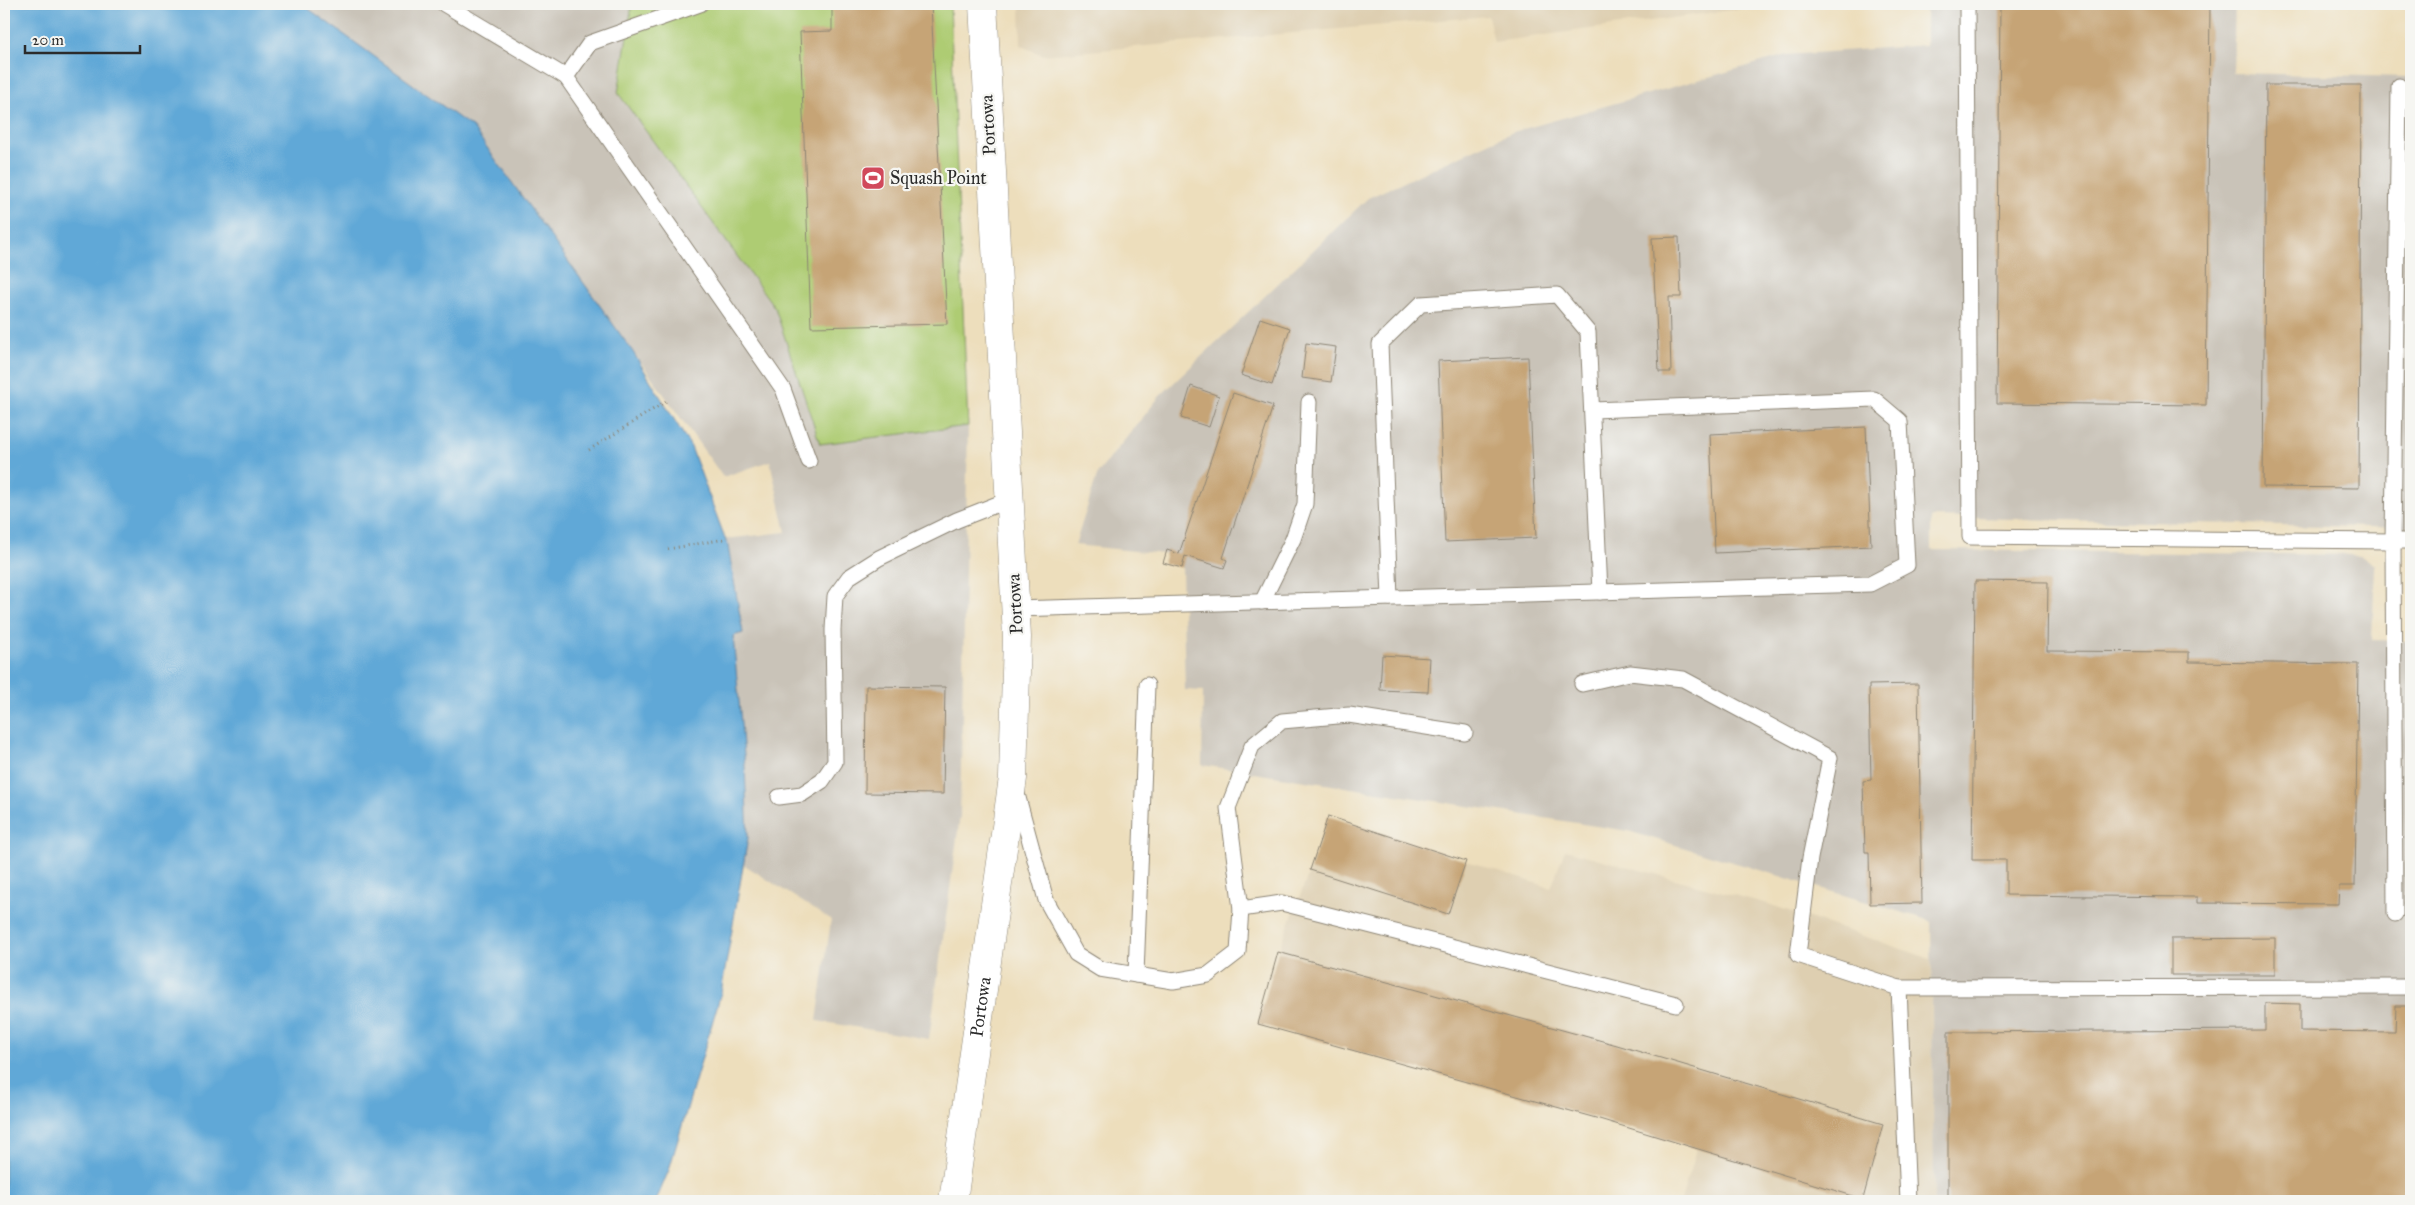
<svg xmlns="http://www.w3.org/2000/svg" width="2415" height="1205" font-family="'IM FELL Great Primer',serif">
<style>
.built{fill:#decfb1}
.industrial{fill:#c9c3b8}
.green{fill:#aecc73;stroke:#6c7c4f}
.water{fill:#60a8d7;stroke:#466a81}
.building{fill:#c6a476}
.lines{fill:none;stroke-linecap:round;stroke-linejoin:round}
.lane-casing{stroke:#8c8474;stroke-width:17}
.street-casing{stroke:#8c8474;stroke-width:29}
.path{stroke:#8c8474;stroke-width:3;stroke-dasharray:1 4;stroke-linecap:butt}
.lane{stroke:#fff;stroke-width:15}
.street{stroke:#fff;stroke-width:28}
.labels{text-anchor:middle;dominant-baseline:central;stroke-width:4.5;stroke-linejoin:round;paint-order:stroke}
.street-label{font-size:18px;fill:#2b2b2b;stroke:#f6f6f2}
.poi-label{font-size:18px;fill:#2b2b2b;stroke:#f6f6f2;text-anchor:start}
</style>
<rect width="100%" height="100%" fill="#f6f6f2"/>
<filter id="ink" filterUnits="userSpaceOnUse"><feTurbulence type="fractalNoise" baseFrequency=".02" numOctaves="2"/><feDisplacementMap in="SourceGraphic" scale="10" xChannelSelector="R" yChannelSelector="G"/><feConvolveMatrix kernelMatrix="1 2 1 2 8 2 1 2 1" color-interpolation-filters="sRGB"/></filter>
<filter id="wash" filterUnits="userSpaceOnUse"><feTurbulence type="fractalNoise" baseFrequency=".0096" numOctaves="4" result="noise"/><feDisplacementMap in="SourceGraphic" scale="20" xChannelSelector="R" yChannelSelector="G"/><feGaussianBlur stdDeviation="1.12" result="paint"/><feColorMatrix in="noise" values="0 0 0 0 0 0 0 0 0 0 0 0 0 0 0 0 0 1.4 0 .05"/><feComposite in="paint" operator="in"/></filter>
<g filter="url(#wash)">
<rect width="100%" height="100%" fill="#eddebc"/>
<g class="built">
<path d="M1020,4H1776L1494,42L1488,16L1043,55L1021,46Z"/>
<path d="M1328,816L1551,888L1565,850L1768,904L1931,959L1934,1201H1681L1696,1149L1596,1118L1258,1024L1278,952L1310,870Z"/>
</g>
<g class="industrial">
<path d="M302,4H632L618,93L775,308L820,443L968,426L960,816L929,1039L817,1021L831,920L743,864L748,837L733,636L743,633L725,539L786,532L770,461L723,477L473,128Z"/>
<path d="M1926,4H2235L2233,73L2411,77V528L1931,517V550L2361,555L2375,565L2372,640L2411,641V1201H1934L1931,921L1628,831L1202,765L1203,691L1185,690L1182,568L1165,554L1075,545L1098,473L1160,396L1368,198L1513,132L1787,55L1926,45Z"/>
</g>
<path class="green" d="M632,4H950L968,426L820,444L775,308L618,93Z"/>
<path class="water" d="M4,4H302L473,128L633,352L691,447L728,546L743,633L733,636L745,766L748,838L721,993L669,1170L656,1201H4Z"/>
<g id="blocks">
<g class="building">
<path d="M832,4H931L947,324L811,327L800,32L832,31Z"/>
<path d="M2000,4H2210L2206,405L1997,403Z"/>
<path d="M2266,85H2361L2359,488L2263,487Z"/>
<path d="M1679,237L1681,297H1669L1671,372H1659L1652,238Z"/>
<path d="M1260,318L1290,328L1272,385L1241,375Z"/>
<path d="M1306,343L1336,347L1331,382L1302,378Z"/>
<path d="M1528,357L1536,538L1445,542L1438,361Z"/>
<path d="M1191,386L1219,396L1209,427L1181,418Z"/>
<path d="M1233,393L1273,406L1223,558L1227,560L1224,568L1185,556L1182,568L1163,563L1167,550L1179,554Z"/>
<path d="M1866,427L1871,546L1715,553L1710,434Z"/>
<path d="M1975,581L2048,582L2047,651L2189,652V662L2358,664L2355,886H2339L2338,904L2197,903V897H2187L2006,895V860H1972Z"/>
<path d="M1382,655L1430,658L1428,692L1380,690Z"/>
<path d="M1918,684L1922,903L1870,904L1869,852H1865L1863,781L1871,780L1869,685Z"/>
<path d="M866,686L945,687L943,794L865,793Z"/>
<path d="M1328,816L1466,861L1448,914L1310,870Z"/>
<path d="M2275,938V975H2171V939Z"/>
<path d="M1278,952L1617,1045L1883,1124L1863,1199L1596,1118L1258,1024Z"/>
<path d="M2265,1003L2300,1004V1031L2395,1032L2396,1006H2411V1201H1948V1032L2265,1030Z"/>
</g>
</g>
</g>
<g filter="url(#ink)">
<use href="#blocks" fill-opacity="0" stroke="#8c8474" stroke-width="1"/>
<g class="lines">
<g class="lane-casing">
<g id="lane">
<path d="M444,4L566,77"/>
<path d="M700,4L590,43L566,77L783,389L809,461"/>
<path d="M1967,4L1970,537L2393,541L2395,914"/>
<path d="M2399,86L2393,541H2411"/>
<path d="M1390,598L1380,344L1421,304L1557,295L1588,332L1600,592"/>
<path d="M1262,602L1293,539L1305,504L1309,402"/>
<path d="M1015,609L1870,584L1907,565L1900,421L1874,399L1593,410"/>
<path d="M1582,684L1630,673L1683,679L1830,758L1810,858L1798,955L1899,988"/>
<path d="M1017,794L1046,900L1076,954L1100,969L1173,981L1208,975L1238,952L1241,909L1228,808L1252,746L1282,721L1349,715L1465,733"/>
<path d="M779,797L802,794L822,781L835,762L833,630L835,596L849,577L879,558L957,520L1008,500"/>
<path d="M1241,909L1282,903L1676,1004"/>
<path d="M1136,975L1147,685"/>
<path d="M1908,1201L1899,988L2411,987"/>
</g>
</g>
<g class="street-casing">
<g id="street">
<path id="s1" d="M953,1201L1013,778L1017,637L983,4"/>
</g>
</g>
<g class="path">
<path d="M589,450L668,400"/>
<path d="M668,549L725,539"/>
<path d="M792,1201L882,1198L919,1200"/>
</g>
<use href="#lane" class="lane"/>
<use href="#street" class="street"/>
</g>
</g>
<defs>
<g id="stadium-square" transform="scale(1.25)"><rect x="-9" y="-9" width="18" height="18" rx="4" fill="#d1495b" stroke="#f6f6f2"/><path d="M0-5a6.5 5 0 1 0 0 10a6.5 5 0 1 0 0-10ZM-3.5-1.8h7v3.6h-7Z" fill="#fff"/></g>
</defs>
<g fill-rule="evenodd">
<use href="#stadium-square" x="873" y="178"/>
</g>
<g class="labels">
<g class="street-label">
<text transform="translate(988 125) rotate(-93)">Portowa</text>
<text transform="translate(1015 604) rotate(-93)">Portowa</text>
<text stroke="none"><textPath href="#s1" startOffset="196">Portowa</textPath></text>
</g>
<g class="poi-label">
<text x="890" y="178">Squash Point</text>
</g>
</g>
<rect width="2415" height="1205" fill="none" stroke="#f6f6f2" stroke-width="20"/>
<path d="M25 45v8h115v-8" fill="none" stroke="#2b2b2b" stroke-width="2.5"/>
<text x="32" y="45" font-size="15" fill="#2b2b2b" stroke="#f6f6f2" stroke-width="4" paint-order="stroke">20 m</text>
</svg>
